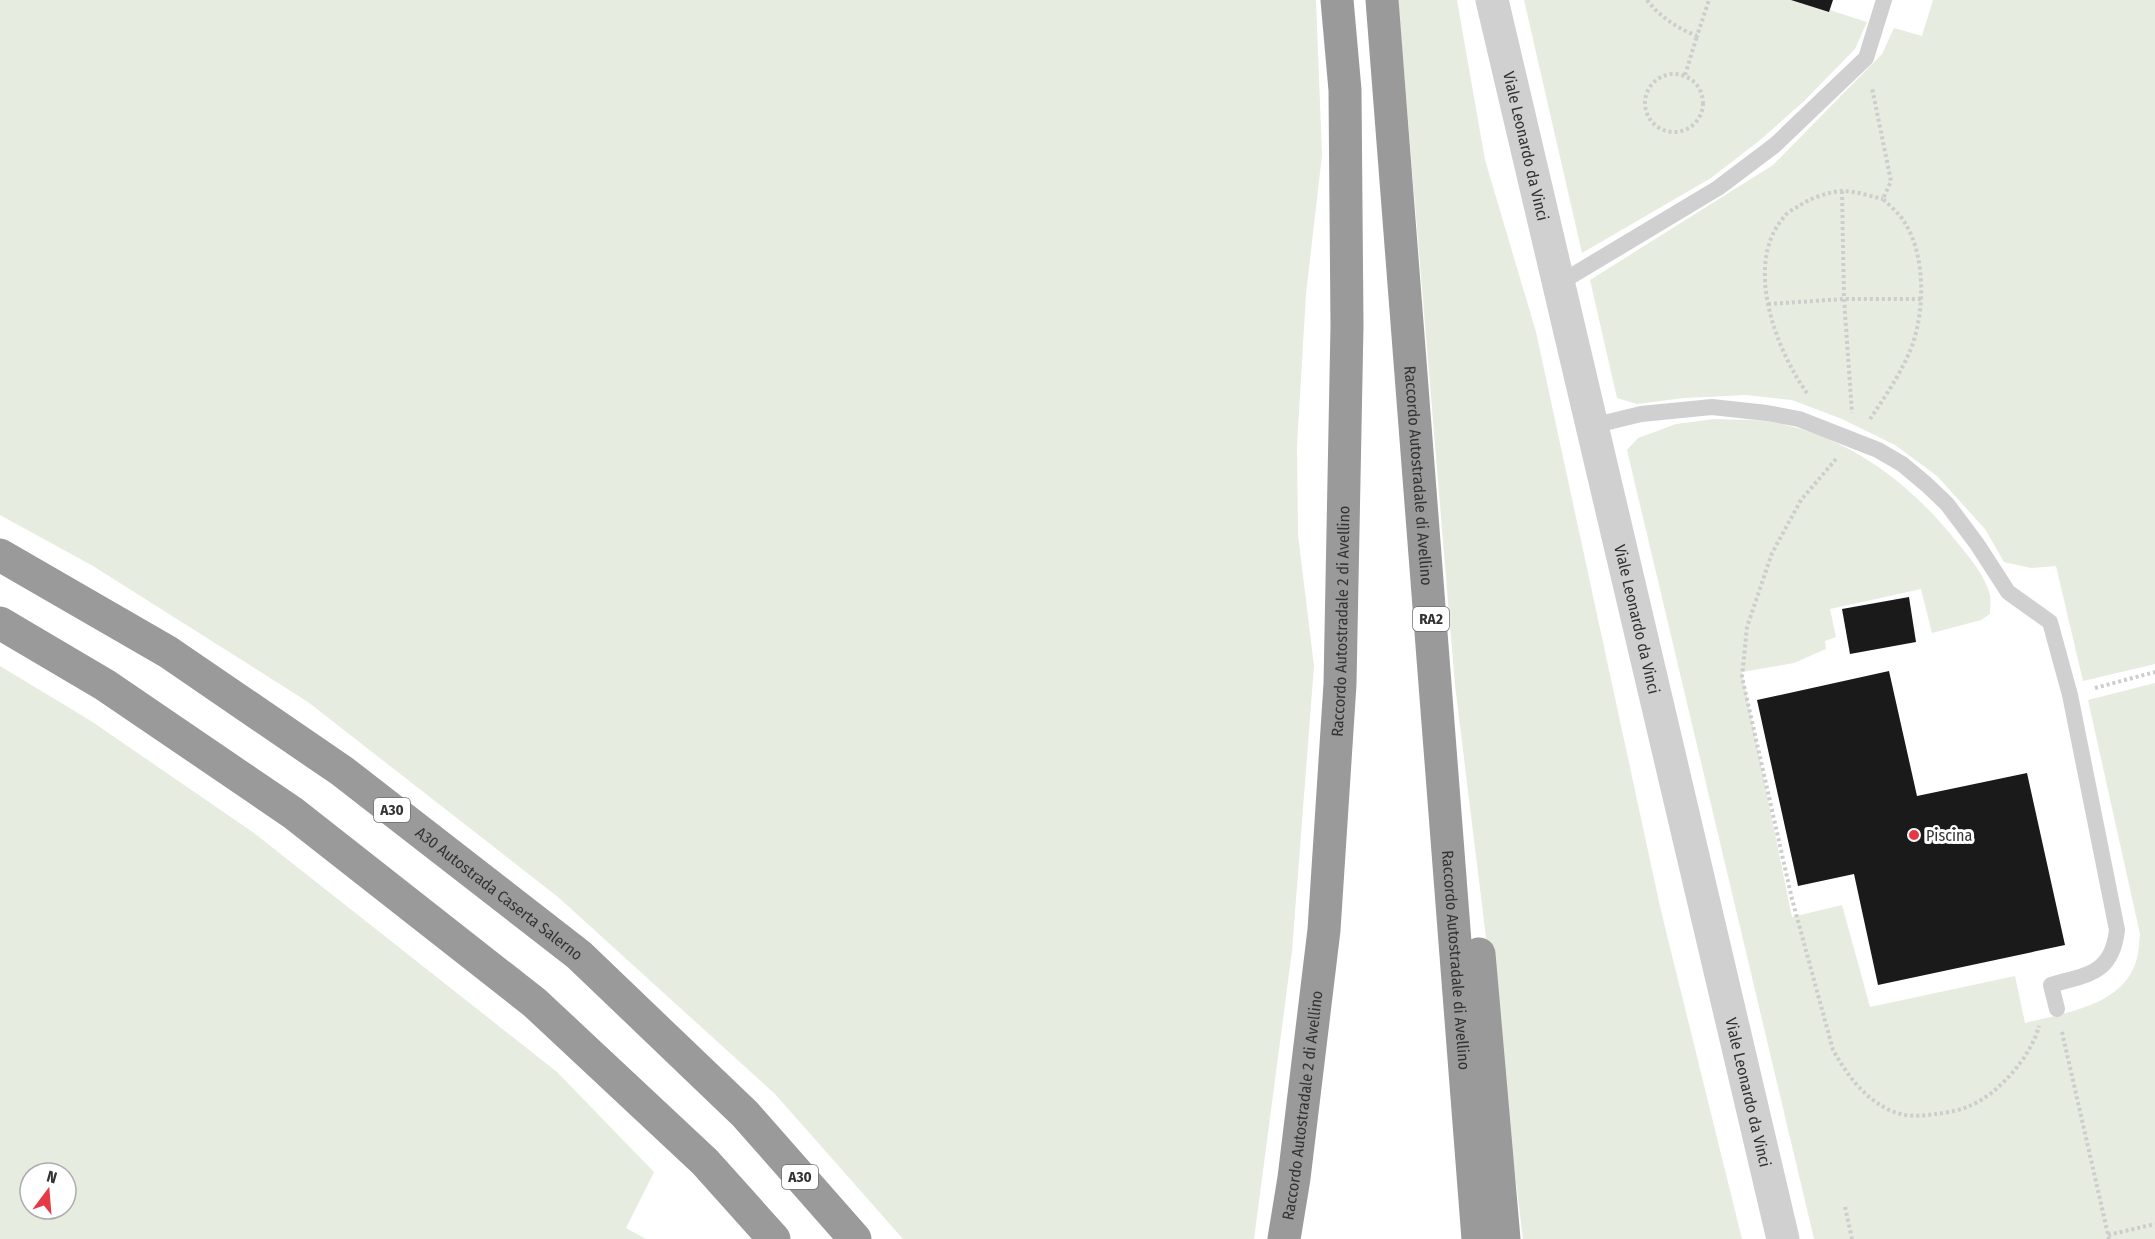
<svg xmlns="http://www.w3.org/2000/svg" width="2155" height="1239" font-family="'Fira Sans Condensed',sans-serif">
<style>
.green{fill:#e6ecdf;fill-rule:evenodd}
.building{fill:#1a1a1a}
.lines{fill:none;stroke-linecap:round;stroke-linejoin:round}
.path{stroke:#cdcdcd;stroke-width:4;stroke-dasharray:3 3;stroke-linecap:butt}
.service{stroke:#d0d0d0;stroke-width:16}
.tertiary{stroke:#d0d0d0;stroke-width:33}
.motorway{stroke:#9a9a9a;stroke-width:33}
.poi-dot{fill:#e63946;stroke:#fff;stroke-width:2}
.labels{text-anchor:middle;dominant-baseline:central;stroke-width:6;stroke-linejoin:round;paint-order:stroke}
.shield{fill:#fff;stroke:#707070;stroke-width:1.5}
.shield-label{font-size:15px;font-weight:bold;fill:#333}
.street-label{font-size:16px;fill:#333;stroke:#fff}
.poi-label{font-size:16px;fill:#333;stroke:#fff;text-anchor:start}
</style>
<rect width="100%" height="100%" fill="#fff"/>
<g class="green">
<path d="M0,0H1316L1322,155L1306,294L1297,446L1298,535L1314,666L1292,951L1254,1239H903L775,1094L558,897L308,702L93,566L0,515Z"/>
<path d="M1398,0H1457L1485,160L1536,332L1661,911L1742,1239H1523L1455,685Z"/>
<path d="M1524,0H1798L1867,22L1855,49L1803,102L1759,141L1711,178L1582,253Z"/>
<path d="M1933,0H2155V664L2083,681L2056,566L2031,568L2004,562L1985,529L1937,476L1895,445L1842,419L1792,400L1746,395L1684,398L1637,404L1617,398L1590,280L1773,165L1882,54L1894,28L1922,36Z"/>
<path d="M1715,419C1731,420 1749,419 1765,421C1842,432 1909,481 1956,541C1969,557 1985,575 1990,595C1991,601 1990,608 1990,614L1981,620L1932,633L1921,589L1830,609L1836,637L1825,641L1826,649L1794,663L1742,672L1792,917L1842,905L1870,1007L2015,976L2025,1023C2065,1013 2126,1005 2137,958C2139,950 2139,942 2140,934L2088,700L2155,683V1239H1814L1627,450L1638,438L1676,424Z"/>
<path d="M0,666L91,721L254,833L557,1072L654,1172L626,1228L646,1239H0ZM30,1173H66V1209H30Z"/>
</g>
<g class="building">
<path d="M1791,0H1833L1829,12Z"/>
<path d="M1909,597L1916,642L1850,654L1842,609Z"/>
<path d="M1889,671L1917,796L2027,773L2065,945L1878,985L1854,874L1798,886L1757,700Z"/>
</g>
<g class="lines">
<g class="path">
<path d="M1647,0C1660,17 1677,28 1697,36L1709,0"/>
<circle cx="1674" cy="103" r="29"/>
<path d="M1685,75L1697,36"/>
<path d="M1842,191L1844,299L1852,413"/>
<path d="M1768,304L1844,299H1921"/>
<path d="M1807,393C1776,350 1743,264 1784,217C1787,212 1794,209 1799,206C1808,199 1831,191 1842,191C1855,191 1870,196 1883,199"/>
<path d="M1870,419C1886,395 1903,371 1913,343C1925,307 1925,255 1905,223C1900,214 1890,206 1883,199L1891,181L1872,88"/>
<path d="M1836,459L1801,500L1772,553L1747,627L1742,677L1792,899L1833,1050C1847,1075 1866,1101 1894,1112C1907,1117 1922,1116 1935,1114C1945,1113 1957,1111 1967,1107C1997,1096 2031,1057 2039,1026"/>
<path d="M2095,688L2155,672"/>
<path d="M2062,1032L2109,1239"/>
<path d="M1845,1207L1852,1239"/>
<path d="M2108,1235L2155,1224"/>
</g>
<g class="service">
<path d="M1558,284L1718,188L1775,145L1866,58L1884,0"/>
<path d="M1592,426L1641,414L1712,407L1767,413L1799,419L1878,450L1902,464L1926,484L1947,504L1977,544L2008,592L2050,622L2070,695L2117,930C2112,974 2088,974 2051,985L2057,1009"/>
</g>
<path class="tertiary" id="s1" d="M1492,0L1783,1239"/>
<g class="motorway">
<path id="s2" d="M1382,0L1478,1239"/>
<path id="s3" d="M0,555L168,652L342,771L579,955L745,1114L855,1239"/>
<path d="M0,623L105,685L293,813L535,1003L705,1162L774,1239"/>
<path d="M1479,954L1504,1239"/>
<path id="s4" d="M1284,1239L1294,1178L1324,930L1340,684L1347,326L1345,90L1337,0"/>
</g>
</g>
<circle class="poi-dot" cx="1914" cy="835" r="6"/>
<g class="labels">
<g class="shield">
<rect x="1413" y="607" width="36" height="24" rx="4.5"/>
<rect x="374" y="798" width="36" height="24" rx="4.5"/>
<rect x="782" y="1165" width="36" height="24" rx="4.5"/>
</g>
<g class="shield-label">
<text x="1431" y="619">RA2</text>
<text x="392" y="810">A30</text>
<text x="800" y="1177">A30</text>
</g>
<g class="street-label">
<text stroke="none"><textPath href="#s1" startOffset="150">Viale Leonardo da Vinci</textPath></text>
<text stroke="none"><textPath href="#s2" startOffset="477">Raccordo Autostradale di Avellino</textPath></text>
<text stroke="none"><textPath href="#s1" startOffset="636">Viale Leonardo da Vinci</textPath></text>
<text stroke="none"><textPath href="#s4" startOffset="621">Raccordo Autostradale 2 di Avellino</textPath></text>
<text stroke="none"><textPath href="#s3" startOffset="604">A30 Autostrada Caserta Salerno</textPath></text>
<text stroke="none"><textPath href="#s2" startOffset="963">Raccordo Autostradale di Avellino</textPath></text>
<text stroke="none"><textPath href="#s1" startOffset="1122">Viale Leonardo da Vinci</textPath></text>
<text stroke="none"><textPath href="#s4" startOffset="135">Raccordo Autostradale 2 di Avellino</textPath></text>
</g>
<g class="poi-label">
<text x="1926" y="835">Piscina</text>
</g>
</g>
<g transform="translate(48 1191) rotate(16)"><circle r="28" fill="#ffffff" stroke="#adadad" stroke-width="1.5"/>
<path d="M0-4.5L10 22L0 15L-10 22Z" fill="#e63946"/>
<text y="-9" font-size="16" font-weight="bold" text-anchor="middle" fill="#333333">N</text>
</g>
</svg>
